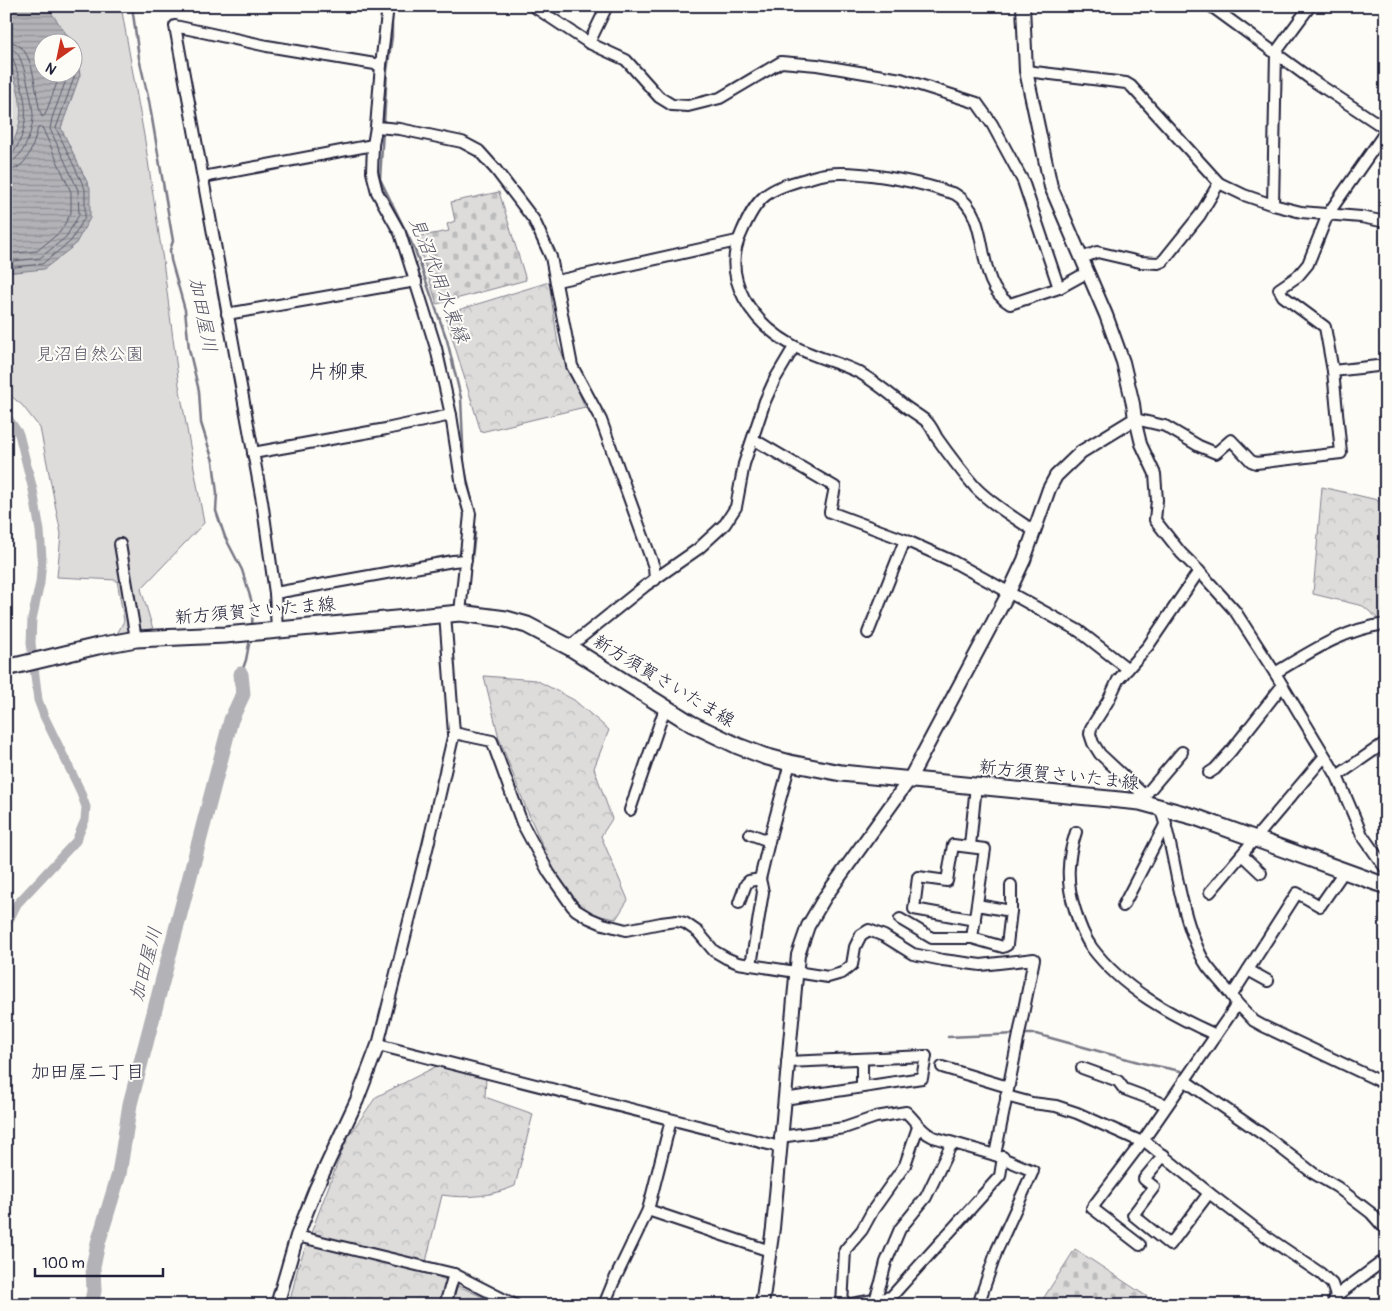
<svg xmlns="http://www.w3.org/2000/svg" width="1392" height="1311" font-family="Pangolin,'Klee One',sans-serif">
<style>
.forest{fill:url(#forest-crowns);stroke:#807f8b}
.cemetery{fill:url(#cemetery-stones);stroke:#807f8b}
.green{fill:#dddcdb;stroke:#807f8b;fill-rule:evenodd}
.water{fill:url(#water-rules);stroke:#787885}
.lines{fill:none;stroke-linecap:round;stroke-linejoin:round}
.shore{stroke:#5c5c6d;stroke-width:1}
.stream{stroke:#787885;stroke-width:2.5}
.canal{stroke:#b2b2b7;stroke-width:9}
.river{stroke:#b2b2b7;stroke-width:15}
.minor-casing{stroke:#22223b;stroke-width:14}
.tertiary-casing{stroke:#22223b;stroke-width:16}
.secondary-casing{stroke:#22223b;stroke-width:19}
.minor{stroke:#fdfcf7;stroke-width:10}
.tertiary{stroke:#fdfcf7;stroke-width:12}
.secondary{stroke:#fdfcf7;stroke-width:15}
.labels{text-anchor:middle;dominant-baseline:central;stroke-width:4;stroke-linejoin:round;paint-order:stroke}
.park-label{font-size:18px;fill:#5a5a6b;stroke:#fdfcf7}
.street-label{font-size:18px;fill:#22223b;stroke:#fdfcf7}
.water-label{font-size:19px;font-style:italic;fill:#545466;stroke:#fdfcf7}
.neighbourhood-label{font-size:19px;fill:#22223b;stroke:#fdfcf7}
.quarter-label{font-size:20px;fill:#22223b;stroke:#fdfcf7}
</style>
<defs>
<pattern id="forest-crowns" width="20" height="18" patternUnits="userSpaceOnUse" patternTransform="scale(1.25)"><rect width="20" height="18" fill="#dddcdb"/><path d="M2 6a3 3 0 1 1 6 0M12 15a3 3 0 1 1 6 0" fill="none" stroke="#bdbcbd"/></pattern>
<pattern id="cemetery-stones" width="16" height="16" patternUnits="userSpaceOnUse" patternTransform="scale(1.25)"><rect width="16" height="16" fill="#dddcdb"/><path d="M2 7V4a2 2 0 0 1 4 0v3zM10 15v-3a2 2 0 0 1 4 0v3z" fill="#bdbcbd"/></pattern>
<pattern id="water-rules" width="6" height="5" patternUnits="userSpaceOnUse" patternTransform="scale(1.25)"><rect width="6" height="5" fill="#b2b2b7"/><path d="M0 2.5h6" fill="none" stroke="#909096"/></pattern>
</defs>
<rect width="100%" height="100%" fill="#fdfcf7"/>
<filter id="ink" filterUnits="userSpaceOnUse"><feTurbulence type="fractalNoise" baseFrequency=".02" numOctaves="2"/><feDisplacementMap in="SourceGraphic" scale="10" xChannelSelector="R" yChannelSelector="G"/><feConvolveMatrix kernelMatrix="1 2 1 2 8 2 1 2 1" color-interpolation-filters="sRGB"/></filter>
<g filter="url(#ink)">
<g class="forest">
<path d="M549,282L558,344L585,407L481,432L445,314Z"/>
<path d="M1322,487L1386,502V623H1383L1363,606L1313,594Z"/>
<path d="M484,676L536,680L574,700L609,730L594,768L612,819L601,836L628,900L616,919L590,914L559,883L526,808L499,738Z"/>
<path d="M437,1066L486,1077L485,1097L533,1114L515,1186C492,1196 467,1199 442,1195L426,1262L439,1277L500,1305H289L298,1267L347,1138L376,1097Z"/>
</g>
<g class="cemetery">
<path d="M499,192L526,280L437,304L416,237L449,231L447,224L455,221L451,202Z"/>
<path d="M1075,1249L1158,1304L1052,1305L1043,1299Z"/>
</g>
<path class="green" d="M6,6H121L145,141L163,261L179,385L204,523L141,589L153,629L117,634L124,621L117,580L57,577L61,534L40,428L22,405L6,392ZM42,42H72V72H42Z"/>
<path class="water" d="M6,6H35L50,11L72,42H42V72H72L73,44L76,49L80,75L61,128L90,188V218L75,245L44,269L6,273V155C29,118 21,97 8,58H6Z"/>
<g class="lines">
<g class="shore">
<path d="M6,41C38,42 33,96 42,117L45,115L61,72"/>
<path d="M6,49C10,49 14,49 17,53C24,61 33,104 33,116C33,130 23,162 6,163"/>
<path d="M6,55L11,56L13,59C25,94 34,123 12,155L6,157"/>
<path d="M6,171C28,170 33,145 38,128L42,127L71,192V213L60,232L37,251L6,254"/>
<path d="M6,262L40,258L66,237L79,215L78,190L50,129L52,118L69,72"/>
<path d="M6,268L42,264L71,241L85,217V189L56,128L75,75L72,58"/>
</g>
<g class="stream">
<path d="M132,6L139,58L149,101L173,241L170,250L171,260L185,310L189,349L199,391L201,423L213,461L217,493L216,511L225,537L242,570L253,606L252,627"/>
<path d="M384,124L387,71L392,37V10"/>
<path d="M383,130L380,179L415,250L447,340L461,398L464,466L474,510"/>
<path d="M471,566L475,534L474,518"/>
<path d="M397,626L415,625"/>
<path d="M241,674L246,660L250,639"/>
<path d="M1022,1034H1036L1142,1063L1181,1071L1186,1075"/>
<path d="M948,1037L1017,1034"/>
<path d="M1191,1078L1237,1111"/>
<path d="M1246,1117L1284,1144"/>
<path d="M1312,1166L1333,1179"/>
<path d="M1348,1189L1366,1202L1385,1221"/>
</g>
<path class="canal" d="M6,415L19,434L33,490L40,531L42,558L40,583L32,619L31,643L38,700L44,716L79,788L86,807L85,820L76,841L17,904L6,926"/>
<path class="river" d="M91,1305L94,1291L93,1267L98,1243L119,1174L130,1104L231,720L243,694L241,674"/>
<g class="minor-casing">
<g id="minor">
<path d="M388,6L381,65L376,127L373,145L372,172L377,192L400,233L436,348L451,415L462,486L470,514L460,613"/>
<path d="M533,6L589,43L626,60L659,97L672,105L688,106L720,98L781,62L817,65L901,79L977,103L992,124L1023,181L1059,288"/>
<path d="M1211,6L1312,80L1386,129"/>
<path d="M589,43L607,6"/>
<path d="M1026,71L1126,83L1131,86L1219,183L1244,195L1273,205L1301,212L1361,217L1386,222"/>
<path d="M376,127L400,129L462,142L479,151L496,170L534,220L551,257L572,366L601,420L654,567L655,580"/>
<path d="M1386,131L1328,214L1308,264L1298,276L1279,289L1283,296L1325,327L1333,371L1341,453L1256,463L1251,461L1231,440L1216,453L1199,446L1165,426L1135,419L1141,444L1155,474L1157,500L1155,520L1181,553L1199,571L1235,611L1275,673L1337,776L1362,835L1386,869"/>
<path d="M203,177L373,145"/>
<path d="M1273,205L1276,52L1310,6"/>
<path d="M1082,258L1097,252L1140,262L1158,263L1163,261L1200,215L1219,183"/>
<path d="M557,281L737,241"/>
<path d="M227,314L416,281"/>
<path d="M1333,371L1386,365"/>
<path d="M753,439L835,487L830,512L905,540L952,561L1079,631L1128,669"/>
<path d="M253,453L386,429L451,415"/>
<path d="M1034,531C1015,518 991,504 975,487C962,472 949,455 937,438C934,433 931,425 926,421C920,416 913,412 906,407C891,395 877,383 860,373C839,362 812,357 792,345C753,323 720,279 741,234C757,196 767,189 806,179C812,177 819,175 826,174C856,170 909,180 939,189C944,191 950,192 955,194C994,217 972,282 1010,304L1059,288L1088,272"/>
<path d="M120,544L136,639"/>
<path d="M275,593L262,501L175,26L267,46L381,65"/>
<path d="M445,614L454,733L428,845L378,1045L780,1147"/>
<path d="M277,630L275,593L453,561L466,560"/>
<path d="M868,633L905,540"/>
<path d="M569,647L645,586L698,549L725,524L736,507L744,464L765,401L775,379L794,347"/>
<path d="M1275,673C1310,652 1344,629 1386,624"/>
<path d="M454,733L492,741L522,823L549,873L572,906L576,910L589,918L603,924L626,930L661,923L677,921L685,923L698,932L714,951L726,958L738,963L828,977L842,973L852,965L855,947L861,935L869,930L884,936L913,954L943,960L981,965L1034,959L995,1155"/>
<path d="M1209,773L1215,769L1231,751L1282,686"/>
<path d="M1337,776L1386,742"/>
<path d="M1145,796L1100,754L1093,743L1090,734L1091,728L1108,701L1118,680L1148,646L1199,571"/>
<path d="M1142,799L1182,752"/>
<path d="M630,810L665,708"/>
<path d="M1076,832C1067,859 1066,883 1075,910C1079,924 1084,937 1092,948C1123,989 1171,1015 1216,1035"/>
<path d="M750,834L769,841"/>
<path d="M970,846L976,785"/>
<path d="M1242,855L1261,873"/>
<path d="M1210,892L1324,757"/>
<path d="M739,903L746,884L749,881L760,879L771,833L790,763"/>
<path d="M977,905L1011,911"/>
<path d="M1123,906L1166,823"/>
<path d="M900,919L932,938H972L1003,947L1007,945L1011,911V885"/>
<path d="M972,938L985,849L953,845L947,881L918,877L914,909L975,920"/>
<path d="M751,965L763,892L760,879"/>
<path d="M1248,970L1268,981"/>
<path d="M1232,995L1297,893L1320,906L1345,870"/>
<path d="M1236,1002L1254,1021L1263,1026L1386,1084"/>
<path d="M942,1067L1008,1087"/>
<path d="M1082,1068L1118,1081L1124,1089L1167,1105"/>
<path d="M1184,1080L1268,1138L1313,1173L1337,1187L1371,1213L1386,1230"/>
<path d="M862,1087V1059"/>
<path d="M1006,1096L1032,1103L1056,1106L1077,1113L1142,1142H1146L1209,1193L1264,1235L1320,1273L1332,1284L1336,1296"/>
<path d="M784,1099L922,1078L926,1056L787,1062"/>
<path d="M780,1137L844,1128L876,1117L906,1112C916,1121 920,1131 933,1137L995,1155L1033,1171L997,1250L978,1305"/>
<path d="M1164,1155L1144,1179L1154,1187L1133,1215L1170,1245L1209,1193"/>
<path d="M648,1210L770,1251"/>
<path d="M297,1236L454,1274L515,1305"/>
<path d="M1140,1245L1092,1208L1142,1142L1234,1009L1236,1002C1228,989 1216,978 1207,966C1200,956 1195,942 1191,931C1176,890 1174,847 1160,807"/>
<path d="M875,1300L881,1282L886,1262L900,1229L926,1197L952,1143"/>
<path d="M445,1305L454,1274"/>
<path d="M604,1305L613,1283L648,1210L671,1120"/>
<path d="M842,1305L845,1250L862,1230L873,1210L905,1165L918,1127"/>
<path d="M846,1305L891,1297L1000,1176L1003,1157"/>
<path d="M1332,1305L1336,1296L1386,1259"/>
</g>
</g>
<g class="tertiary-casing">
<g id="tertiary">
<path d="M277,1305L297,1236L316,1188L357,1100L378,1045"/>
<path d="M762,1305L773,1228L798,955L808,926L825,897L909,780L1009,592L1024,560L1049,489L1056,476L1081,452L1135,419L1133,404L1123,362L1106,315L1051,187L1026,71L1023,6"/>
</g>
</g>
<g class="secondary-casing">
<path id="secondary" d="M6,668L98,646L136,639L225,635L460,613L506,619L527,625L569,647L692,724L738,746L764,756L790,763L841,773L1140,802L1195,817L1386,886"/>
</g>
<use href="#minor" class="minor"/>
<use href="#tertiary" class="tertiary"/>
<use href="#secondary" class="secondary"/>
</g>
</g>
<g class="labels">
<g class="park-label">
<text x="90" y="354">見沼自然公園</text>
</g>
<g class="street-label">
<text transform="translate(255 611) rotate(-5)">新方須賀さいたま線</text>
<text transform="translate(664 681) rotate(31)">新方須賀さいたま線</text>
<text transform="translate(1059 775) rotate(6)">新方須賀さいたま線</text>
</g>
<g class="water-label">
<text transform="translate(439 280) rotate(69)">見沼代用水東縁</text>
<text transform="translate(203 315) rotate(79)">加田屋川</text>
<text transform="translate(146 964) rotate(-75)">加田屋川</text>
</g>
<g class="neighbourhood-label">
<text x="88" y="1072">加田屋二丁目</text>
</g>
<g class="quarter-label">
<text x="338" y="371">片柳東</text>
</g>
</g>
<rect width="1392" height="1311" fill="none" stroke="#fdfcf7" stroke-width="25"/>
<rect x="12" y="12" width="1367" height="1286" fill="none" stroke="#22223b" stroke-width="2" filter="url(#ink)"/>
<g transform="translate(58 58) rotate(213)"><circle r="24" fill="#fdfcf7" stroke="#a5a5ac"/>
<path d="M0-4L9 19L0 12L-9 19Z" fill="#c8321e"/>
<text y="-8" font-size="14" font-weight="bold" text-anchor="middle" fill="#22223b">N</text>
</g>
<path d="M35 1268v8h128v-8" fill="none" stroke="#22223b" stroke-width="2.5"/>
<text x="42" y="1268" font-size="15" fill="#22223b" stroke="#fdfcf7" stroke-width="4" paint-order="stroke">100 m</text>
</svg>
